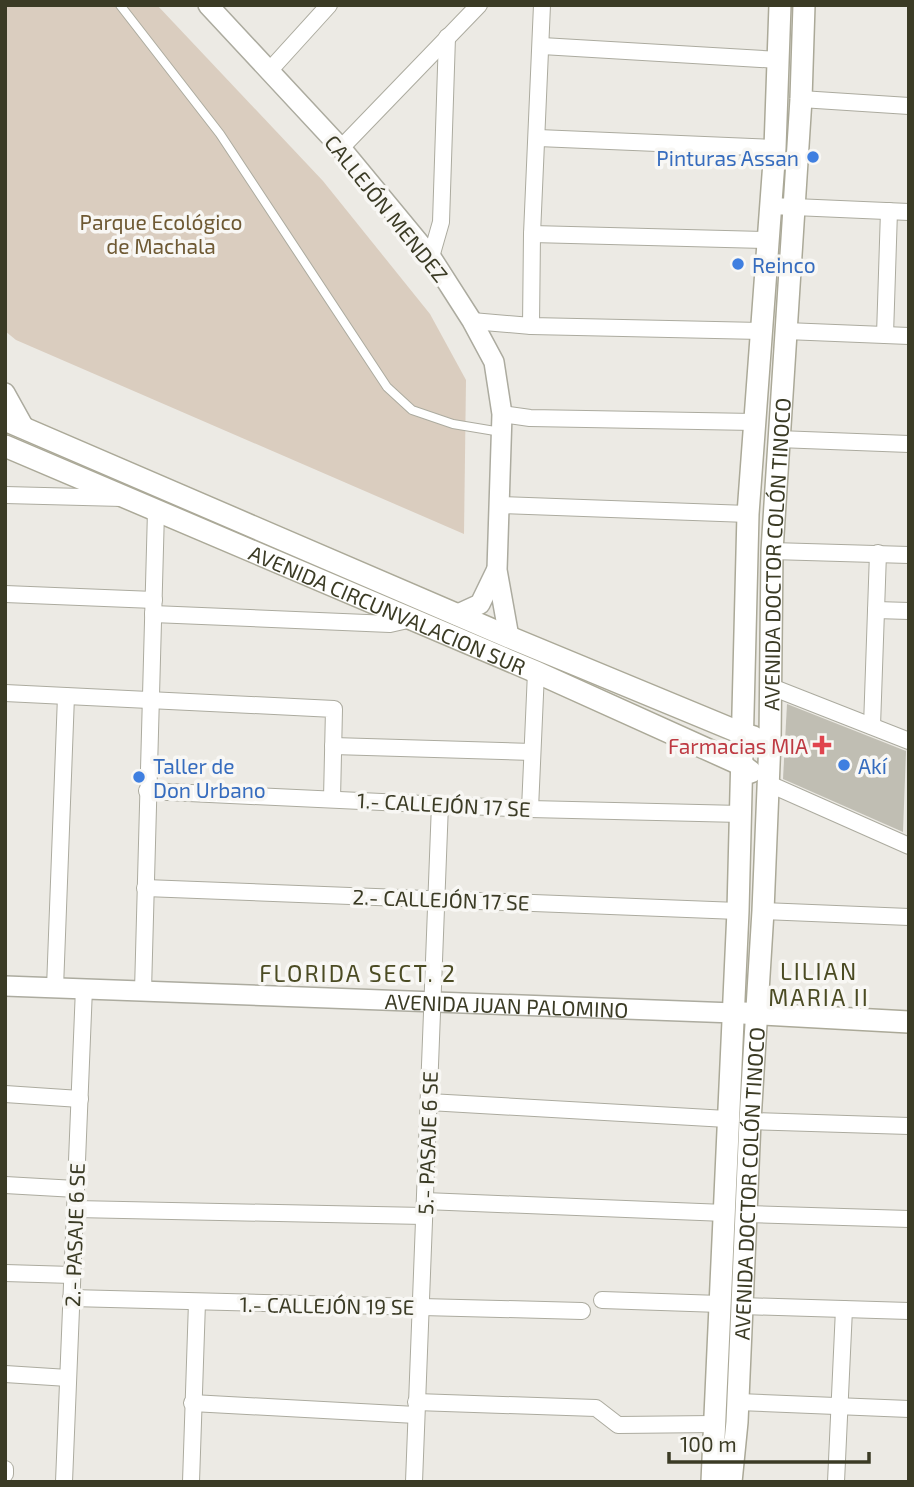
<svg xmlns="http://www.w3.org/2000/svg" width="914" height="1487" font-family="'Exo 2',sans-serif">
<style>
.green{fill:#dacdbf}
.building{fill:#c0beb3}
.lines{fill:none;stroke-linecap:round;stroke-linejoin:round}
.service-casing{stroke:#acab9f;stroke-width:10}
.minor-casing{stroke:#acab9f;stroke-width:18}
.tertiary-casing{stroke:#acab9f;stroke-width:22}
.secondary-casing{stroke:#aba998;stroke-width:24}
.service{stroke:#fff;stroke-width:8}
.minor{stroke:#fff;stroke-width:16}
.tertiary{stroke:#fff;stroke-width:19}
.secondary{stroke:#fff;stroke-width:21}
.shop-dot{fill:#3f7fe0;stroke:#f8f7f4;stroke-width:2.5}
.health-dot{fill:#e0444e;stroke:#f8f7f4;stroke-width:2.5}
.labels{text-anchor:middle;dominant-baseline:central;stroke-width:7;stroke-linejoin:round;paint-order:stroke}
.shop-label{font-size:21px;fill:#366cbe;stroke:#f8f7f4;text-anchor:start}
.street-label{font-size:21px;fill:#3b3b25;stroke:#f8f7f4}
.park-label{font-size:21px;fill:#6e5933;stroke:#f8f7f4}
.health-label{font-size:21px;fill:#be3a42;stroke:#f8f7f4;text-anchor:end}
.neighbourhood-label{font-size:23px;letter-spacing:2px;fill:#4b4b23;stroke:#f8f7f4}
</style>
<rect width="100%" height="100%" fill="#eceae4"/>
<path class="green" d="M5,5H157L323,181L430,314L466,380L464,534L16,340L5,331Z"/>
<path class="building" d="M787,704L906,751L903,832L783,779Z"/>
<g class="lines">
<g class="service-casing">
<path id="service" d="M120,5L220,134L387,387L412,410L453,424L501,432"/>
</g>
<g class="minor-casing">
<g id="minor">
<path d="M542,46L779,60"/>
<path d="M270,70L329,5"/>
<path d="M801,99L909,106"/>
<path d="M538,138L775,148"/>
<path d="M341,148L479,5"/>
<path d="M771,206L909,212"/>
<path d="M532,234L768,240"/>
<path d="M431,257L441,222L447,37"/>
<path d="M472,321L531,326L761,331"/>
<path d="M531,326L532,234L542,5"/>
<path d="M786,331L909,336"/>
<path d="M885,335L889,211"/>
<path d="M502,414L530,418L754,422"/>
<path d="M778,439L909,444"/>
<path d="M5,495L122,498"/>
<path d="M499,505L748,514"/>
<path d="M772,551L909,555"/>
<path d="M5,594L154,600"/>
<path d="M876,610L909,611"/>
<path d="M153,614L390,624L412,619"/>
<path d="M769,686L909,741"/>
<path d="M5,693L334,709L332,799"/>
<path d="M872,726L878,553"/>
<path d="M333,746L532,752"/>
<path d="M767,783L909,846"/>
<path d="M147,791L530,809L741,814"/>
<path d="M530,809L536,672"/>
<path d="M145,888L738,911"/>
<path d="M763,911L909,917"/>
<path d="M55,988L66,696"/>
<path d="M143,991L156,511"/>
<path d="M5,1094L80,1099"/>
<path d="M429,1102L727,1119"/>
<path d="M750,1121L909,1126"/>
<path d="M5,1185L76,1189"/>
<path d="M425,1201L725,1213"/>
<path d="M75,1209L424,1216"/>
<path d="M746,1214L909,1219"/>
<path d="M5,1273L72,1275"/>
<path d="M71,1298L582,1311"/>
<path d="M602,1300L720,1304"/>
<path d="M743,1306L909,1311"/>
<path d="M5,1374L68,1378"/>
<path d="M416,1402L596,1408L618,1425L714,1424"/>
<path d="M738,1402L909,1409"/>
<path d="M192,1403L416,1415"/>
<path d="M5,1469V1474"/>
<path d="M64,1482L84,988"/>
<path d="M191,1482L197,1302"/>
<path d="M414,1482L440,804"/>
<path d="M836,1482L844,1309"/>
</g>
</g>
<g class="tertiary-casing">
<g id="tertiary">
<path d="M208,5L341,148L431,257L472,321L494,362L502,414L497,570L509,637"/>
<path d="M5,393L25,429"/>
<path d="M456,615L480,604L496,571"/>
<path id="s1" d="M5,986L734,1013"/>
</g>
</g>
<g class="secondary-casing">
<g id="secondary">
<path d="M5,420L509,637L741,733L754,737"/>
<path id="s2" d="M5,446L536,672L742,765L751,772"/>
<path d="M743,1013L909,1022"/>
<path d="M712,1482L738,911L748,514L775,148L780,5"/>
<path id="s3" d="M731,1482L737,1422L750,1121L763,911L770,740L772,551L801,99L804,5"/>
</g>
</g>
<use href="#service" class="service"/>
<use href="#minor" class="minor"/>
<use href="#tertiary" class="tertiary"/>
<use href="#secondary" class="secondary"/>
</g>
<g class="shop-dot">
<circle cx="813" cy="157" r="7"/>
<circle cx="738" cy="264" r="7"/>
<circle cx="844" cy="765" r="7"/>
<circle cx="139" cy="777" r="7"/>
</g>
<path class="health-dot" d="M818.5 734.5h7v7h7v7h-7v7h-7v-7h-7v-7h7z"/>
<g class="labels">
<g class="shop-label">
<text x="799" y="157" text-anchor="end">Pinturas Assan</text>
<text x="752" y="264">Reinco</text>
<text x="153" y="765">Taller de<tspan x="153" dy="24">Don Urbano</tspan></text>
<text x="858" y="765">Akí</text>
</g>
<g class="street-label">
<text transform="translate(387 208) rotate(51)">CALLEJÓN MENDEZ</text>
<text stroke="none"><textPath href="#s3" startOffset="929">AVENIDA DOCTOR COLÓN TINOCO</textPath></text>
<text stroke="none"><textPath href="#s2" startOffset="416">AVENIDA CIRCUNVALACION SUR</textPath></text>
<text transform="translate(444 804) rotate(3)">1.- CALLEJÓN 17 SE</text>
<text transform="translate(441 899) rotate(2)">2.- CALLEJÓN 17 SE</text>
<text stroke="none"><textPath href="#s1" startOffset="502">AVENIDA JUAN PALOMINO</textPath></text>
<text transform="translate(427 1143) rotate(-88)">5.- PASAJE 6 SE</text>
<text stroke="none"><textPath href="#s3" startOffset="299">AVENIDA DOCTOR COLÓN TINOCO</textPath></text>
<text transform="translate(74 1235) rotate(-88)">2.- PASAJE 6 SE</text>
<text transform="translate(327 1305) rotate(1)">1.- CALLEJÓN 19 SE</text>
</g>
<g class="park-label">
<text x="161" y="221">Parque Ecológico<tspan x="161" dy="24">de Machala</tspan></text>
</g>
<g class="health-label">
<text x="808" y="745">Farmacias MIA</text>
</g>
<g class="neighbourhood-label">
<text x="819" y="971">LILIAN<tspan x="819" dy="26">MARIA II</tspan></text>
<text x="358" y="973">FLORIDA SECT. 2</text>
</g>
</g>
<rect width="914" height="1487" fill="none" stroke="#3b3b25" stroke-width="14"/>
<path d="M669 1452v10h200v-10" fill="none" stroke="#3b3b25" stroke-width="3.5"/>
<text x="680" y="1452" font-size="21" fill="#3b3b25" stroke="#f8f7f4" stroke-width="5" paint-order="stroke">100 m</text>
</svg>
